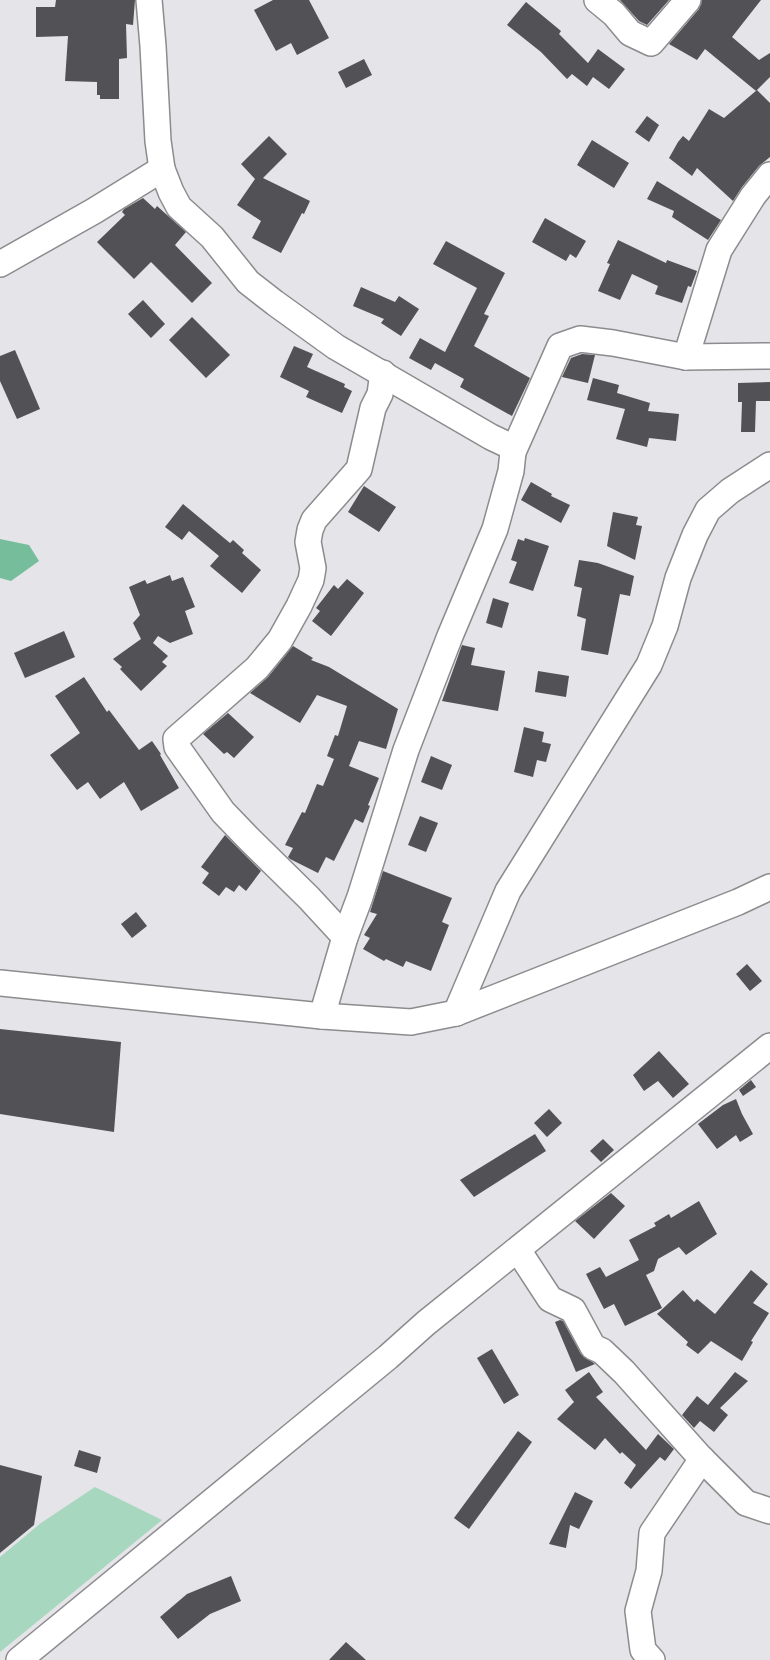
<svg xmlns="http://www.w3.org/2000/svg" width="770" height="1660" font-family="'IBM Plex Sans',sans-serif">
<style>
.green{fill:#a7d7be}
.forest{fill:#76bd9b}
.building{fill:#525155}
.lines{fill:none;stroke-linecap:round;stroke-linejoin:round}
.minor-casing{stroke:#8c8b8e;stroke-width:28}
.minor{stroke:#fff;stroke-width:25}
</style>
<rect width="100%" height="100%" fill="#e5e4e8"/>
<path class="green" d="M95,1487L162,1520L0,1652V1557L41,1523Z"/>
<path class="forest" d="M0,539L29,545L39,561L11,581L0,578Z"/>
<g class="building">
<path d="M56,0H135L133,25L126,24L127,58L119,59V99H100V95H97V82L65,81L68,36L36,37V7H55Z"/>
<path d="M273,0H309L329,38L297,55L291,43L276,51L254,10Z"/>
<path d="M620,0H669L647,25L639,21Z"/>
<path d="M702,0H761L732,37L759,60L770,53V77L756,91L705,49L697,60L669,44L699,9Z"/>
<path d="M526,2L561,31L559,34L588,63L598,49L625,69L609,89L593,77L587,86L572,74L567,79L541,52L507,25Z"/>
<path d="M364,59L372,75L346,88L338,72Z"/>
<path d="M757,90L770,103V157L759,166L742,187L733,201L697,168L692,176L669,158L678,142L683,136L689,141L709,109L724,118Z"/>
<path d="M647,116L659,125L649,142L635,132Z"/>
<path d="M269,136L287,154L263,178L310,201L304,214L302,213L281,253L252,238L261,221L237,205L255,179L241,164Z"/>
<path d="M592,140L629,163L614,188L577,165Z"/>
<path d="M657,181L721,220L708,240L672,217L674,211L647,199Z"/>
<path d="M143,198L155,209L157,206L186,232L175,245L212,283L192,303L151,262L134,279L97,242L125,215L122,212L124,209Z"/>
<path d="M545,218L586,241L576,258L570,254L566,261L532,242Z"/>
<path d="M618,240L666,263L667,260L697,271L691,287L688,286L682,303L655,294L658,286L632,274L620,300L598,291L610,264L607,263Z"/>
<path d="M446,241L505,273L484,314L489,316L474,346L530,378L512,416L460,387L464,379L435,363L431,370L409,358L420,338L445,352L477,288L433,264Z"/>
<path d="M361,287L395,302L399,296L419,309L401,336L381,323L384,319L353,306Z"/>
<path d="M143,300L165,324L151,338L128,314Z"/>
<path d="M192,317L230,355L206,378L169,340Z"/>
<path d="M294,346L313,354L307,367L345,384L344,387L352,391L342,413L306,397L309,391L280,377Z"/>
<path d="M15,350L40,409L17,419L0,381V356Z"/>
<path d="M582,354L595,355L588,383L562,377L571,358Z"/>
<path d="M593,378L619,385L617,393L650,403L648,411L679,414L676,441L649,438L647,447L616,439L625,409L587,400Z"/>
<path d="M770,382V401H756L755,432H741L742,402H738V383Z"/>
<path d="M531,482L552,494L551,496L570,505L561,523L521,500Z"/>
<path d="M364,486L396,507L379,532L348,512Z"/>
<path d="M183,504L230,543L233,540L244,550L242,553L261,570L242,593L210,566L219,556L189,531L182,540L165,527Z"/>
<path d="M613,512L638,517L636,525L642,526L635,560L607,546Z"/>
<path d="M525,538L549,546L533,591L509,583L517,562L511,560L518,539L524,541Z"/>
<path d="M579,560L598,563L634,576L630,596L620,594L608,655L581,650L586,619L577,616L582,588L574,586Z"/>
<path d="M170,575L172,581L183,577L195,607L185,611L193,634L170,643L158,636L153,643L168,656L162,662L167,666L141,691L120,669L122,667L113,659L141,639L133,623L140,615L129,587L145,580L147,584Z"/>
<path d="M347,579L364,593L331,636L312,621L320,611L316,608L334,585L338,589Z"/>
<path d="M493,598L509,603L502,628L486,623Z"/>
<path d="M64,631L75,657L25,678L14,653Z"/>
<path d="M462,645L475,648L471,665L505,671L498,711L442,701Z"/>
<path d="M293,646L313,658L311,660L329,667L398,709L386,749L359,741L349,766L379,778L368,805L370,806L363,823L355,819L334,861L326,857L318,873L290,859L288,857L293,848L285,845L302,812L305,813L317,784L323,786L334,759L327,756L335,735L338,736L347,706L317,695L300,723L250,693L268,677Z"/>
<path d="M538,671L569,676L566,697L535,692Z"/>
<path d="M84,677L107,712L109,710L139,750L152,741L161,754L160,755L179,788L141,811L124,782L100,799L88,782L77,790L50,755L80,733L55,696Z"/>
<path d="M228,713L254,737L234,758L227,752L224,754L203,734Z"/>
<path d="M524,727L544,732L542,742L551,744L546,762L537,760L533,777L514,772Z"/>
<path d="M431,756L452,765L442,790L421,782Z"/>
<path d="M420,816L438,823L426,852L408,845Z"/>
<path d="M225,835L261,871L246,891L239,885L234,892L226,887L219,896L202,883L209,873L201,867Z"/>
<path d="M383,871L452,898L442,922L449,925L431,971L406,961L403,967L386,959L384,961L363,949L370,938L364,935L377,914L370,912Z"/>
<path d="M136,912L147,926L132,938L121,924Z"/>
<path d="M747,964L762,981L750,991L736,974Z"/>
<path d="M0,1029L121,1042L114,1132L0,1114Z"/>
<path d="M659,1051L689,1084L673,1098L658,1081L644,1091L633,1075Z"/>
<path d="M751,1080L756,1087L743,1096L739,1090Z"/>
<path d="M736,1099L742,1114L753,1134L740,1142L736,1135L717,1149L698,1124L723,1105Z"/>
<path d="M549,1109L562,1123L547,1137L534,1123Z"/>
<path d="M535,1134L546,1151L474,1197L460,1180Z"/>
<path d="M603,1139L614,1150L601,1162L590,1151Z"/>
<path d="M611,1193L625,1206L594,1239L575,1221Z"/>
<path d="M699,1201L717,1234L686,1255L679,1247L658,1259L654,1271L646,1275L662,1308L625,1326L614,1304L604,1309L586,1274L600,1267L606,1277L639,1260L629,1240L656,1226L654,1223L669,1214L671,1218Z"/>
<path d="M751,1270L768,1284L753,1303L769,1313L751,1341L753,1342L742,1361L711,1341L698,1354L686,1345L688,1342L657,1314L683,1290L694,1302L697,1299L715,1314Z"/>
<path d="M560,1320L563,1321L581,1354L595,1364L576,1372L555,1322Z"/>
<path d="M492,1349L519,1395L504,1404L477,1358Z"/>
<path d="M589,1372L603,1392L596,1397L646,1450L658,1434L674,1449L665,1461L660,1457L631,1489L624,1483L636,1465L622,1452L620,1454L605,1438L595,1450L557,1419L574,1402L565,1390Z"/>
<path d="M735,1372L748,1381L720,1408L728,1415L714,1432L700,1421L694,1428L682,1415L697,1396L708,1405Z"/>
<path d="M518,1431L532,1442L469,1529L454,1518Z"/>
<path d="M79,1450L101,1457L97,1473L74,1466Z"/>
<path d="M0,1465L42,1476L34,1525L0,1553Z"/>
<path d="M575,1492L593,1501L579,1529L570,1525L566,1548L549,1544Z"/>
<path d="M231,1576L241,1601L210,1614L178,1639L160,1617L187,1594Z"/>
<path d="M346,1642L366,1660H329Z"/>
</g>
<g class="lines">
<g class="minor-casing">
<g id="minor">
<path d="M149,0L153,46L158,141L162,169L171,192L179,207L212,237L248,282L275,303L336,347L491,437L508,445L513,452L511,471L495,529L450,636L406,750L360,897L345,937L322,1016"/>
<path d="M597,0L614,14L630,33L651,43L688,0"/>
<path d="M0,264L94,211L162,169"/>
<path d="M686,357L719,250L753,196L770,175"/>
<path d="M513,452L560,346L580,339L613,343L686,357L770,356"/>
<path d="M345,937L309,898L249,839L223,812L177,747L176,739L257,668L280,640L299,606L311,580L313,568L308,542L310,530L314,520L359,469L373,408L380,394L383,373"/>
<path d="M0,983L322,1016L411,1022L456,1013L508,891L649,665L665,626L678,578L695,535L708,510L730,491L770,465"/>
<path d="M456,1013L738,902L770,887"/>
<path d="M518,1250L550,1299L573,1310L593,1347L602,1351L624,1372L700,1457L746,1503L770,1511"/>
<path d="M19,1660L388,1357L426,1323L770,1046"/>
<path d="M652,1660L643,1650L638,1611L649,1571L652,1533L702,1459"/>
</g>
</g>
<use href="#minor" class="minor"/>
</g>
</svg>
